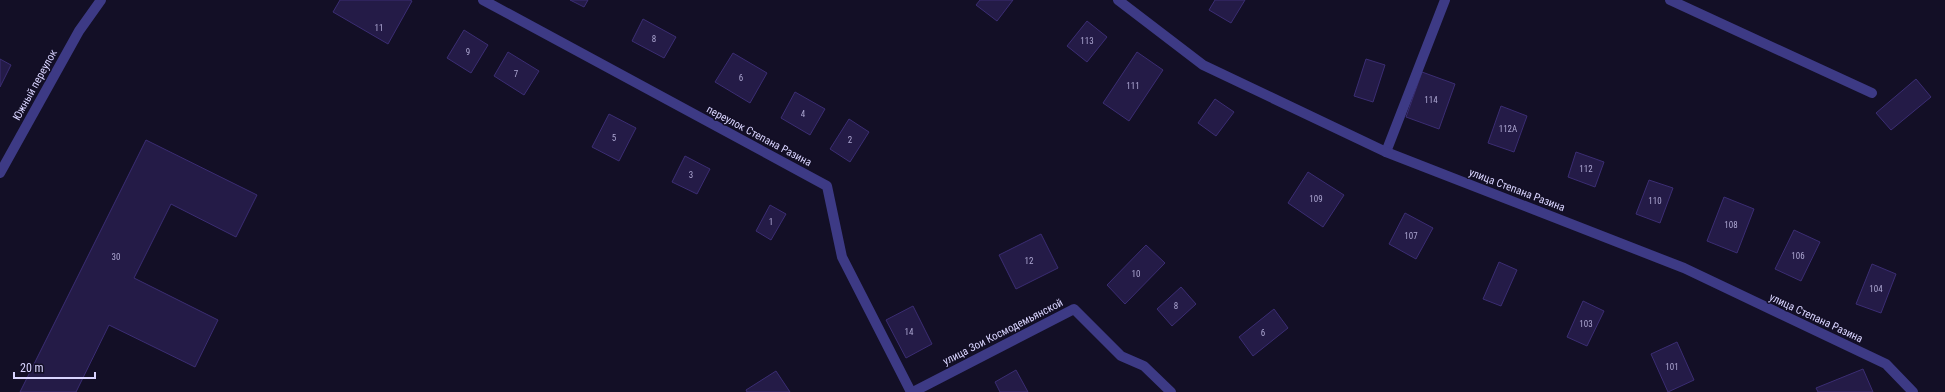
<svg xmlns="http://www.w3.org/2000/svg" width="1945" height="392" font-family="'Roboto Condensed',sans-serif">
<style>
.building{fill:#241b47;stroke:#3b2d73}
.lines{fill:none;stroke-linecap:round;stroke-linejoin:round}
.service{stroke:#3d3a85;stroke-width:10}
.minor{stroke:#3d3a85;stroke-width:10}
.labels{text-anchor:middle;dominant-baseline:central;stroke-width:3;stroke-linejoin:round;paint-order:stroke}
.number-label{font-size:9px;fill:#aca6d1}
.street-label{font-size:11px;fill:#d9d4ff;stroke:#130f26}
</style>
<rect width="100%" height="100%" fill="#130f26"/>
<g class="building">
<path d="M340,0H410L412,1L388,44L333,12Z"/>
<path d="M570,0H588L584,7Z"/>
<path d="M980,0H1013L997,21L976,5Z"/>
<path d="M1215,0H1245L1231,23L1209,10Z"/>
<path d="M643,19L676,37L664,58L632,41Z"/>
<path d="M1087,21L1107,37L1087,62L1067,46Z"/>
<path d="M464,30L488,45L471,73L447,58Z"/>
<path d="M508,52L539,71L524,95L494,76Z"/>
<path d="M1137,52L1163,70L1129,121L1103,103Z"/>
<path d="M733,53L767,73L750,103L715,82Z"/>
<path d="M0,59L11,65L0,87Z"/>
<path d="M1366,59L1385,65L1373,102L1354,96Z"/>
<path d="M1422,72L1455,84L1439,129L1406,117Z"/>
<path d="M1916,79L1931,97L1891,130L1876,113Z"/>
<path d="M795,92L825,109L810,135L781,118Z"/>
<path d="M1215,99L1234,112L1216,136L1198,123Z"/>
<path d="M1501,106L1527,116L1514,152L1488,143Z"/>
<path d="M609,114L636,128L619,161L592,147Z"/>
<path d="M849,119L869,132L850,162L830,149Z"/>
<path d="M146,140L257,195L236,237L171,204L134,278L218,320L195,367L109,325L76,392H20Z"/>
<path d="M1576,152L1604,162L1595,187L1568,177Z"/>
<path d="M685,156L710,169L697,194L672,182Z"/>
<path d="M1308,172L1344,195L1323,227L1288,203Z"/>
<path d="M1649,180L1673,188L1660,223L1636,214Z"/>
<path d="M1724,197L1754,209L1737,253L1707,241Z"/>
<path d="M770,205L786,214L771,240L756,231Z"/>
<path d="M1405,213L1433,228L1416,259L1389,244Z"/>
<path d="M1794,230L1820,242L1801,281L1775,269Z"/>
<path d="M1041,234L1058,268L1016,289L999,255Z"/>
<path d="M1146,245L1165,263L1125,304L1107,285Z"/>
<path d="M1499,262L1517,270L1501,306L1483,299Z"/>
<path d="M1872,264L1896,274L1881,313L1856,304Z"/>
<path d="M1181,287L1196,304L1172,326L1157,309Z"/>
<path d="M1583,301L1604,311L1587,346L1567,337Z"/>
<path d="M913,306L932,344L906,358L886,320Z"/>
<path d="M1274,309L1288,328L1253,356L1239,337Z"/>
<path d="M1677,342L1694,380L1668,392L1651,354Z"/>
<path d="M1863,369L1873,392H1818L1816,388Z"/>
<path d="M1016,370L1028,392H1000L995,382Z"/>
<path d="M776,371L790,392H747L746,390Z"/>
</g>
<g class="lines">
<g class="service">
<path d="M1670,0L1872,93"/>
<path d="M1386,152L1445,0"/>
</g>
<g class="minor">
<path d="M483,0L827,186L842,257L911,392"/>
<path d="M1118,0L1203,65L1386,152L1684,268L1886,364L1913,392"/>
<path d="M0,173L79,31L101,0"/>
<path d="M913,392L1074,309L1121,356L1144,366L1171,392"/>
</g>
</g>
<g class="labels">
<g class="number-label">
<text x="379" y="28">11</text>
<text x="654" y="39">8</text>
<text x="1087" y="41">113</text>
<text x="468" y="52">9</text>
<text x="516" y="74">7</text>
<text x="741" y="78">6</text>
<text x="1133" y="86">111</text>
<text x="1431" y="100">114</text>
<text x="803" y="114">4</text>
<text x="1508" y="129">112А</text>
<text x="614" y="138">5</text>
<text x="850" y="140">2</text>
<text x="1586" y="169">112</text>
<text x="691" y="175">3</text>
<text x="1316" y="199">109</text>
<text x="1655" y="201">110</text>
<text x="771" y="222">1</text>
<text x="1731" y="225">108</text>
<text x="1411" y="236">107</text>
<text x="1798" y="256">106</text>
<text x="116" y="257">30</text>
<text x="1029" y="261">12</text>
<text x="1136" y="274">10</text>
<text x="1876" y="289">104</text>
<text x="1176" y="306">8</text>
<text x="1586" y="324">103</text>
<text x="909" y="332">14</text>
<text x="1263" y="333">6</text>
<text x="1672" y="367">101</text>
</g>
<g class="street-label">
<text transform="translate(35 85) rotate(-61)">Южный переулок</text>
<text transform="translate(759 136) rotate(28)">переулок Степана Разина</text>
<text transform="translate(1517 190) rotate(21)">улица Степана Разина</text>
<text transform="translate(1816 318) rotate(25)">улица Степана Разина</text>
<text transform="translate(1003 332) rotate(-27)">улица Зои Космодемьянской</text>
</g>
</g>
<path d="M14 372v6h81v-6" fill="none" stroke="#d9d4ff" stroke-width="2"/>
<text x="20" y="372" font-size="12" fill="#d9d4ff" stroke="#130f26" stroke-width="3" paint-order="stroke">20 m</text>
</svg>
